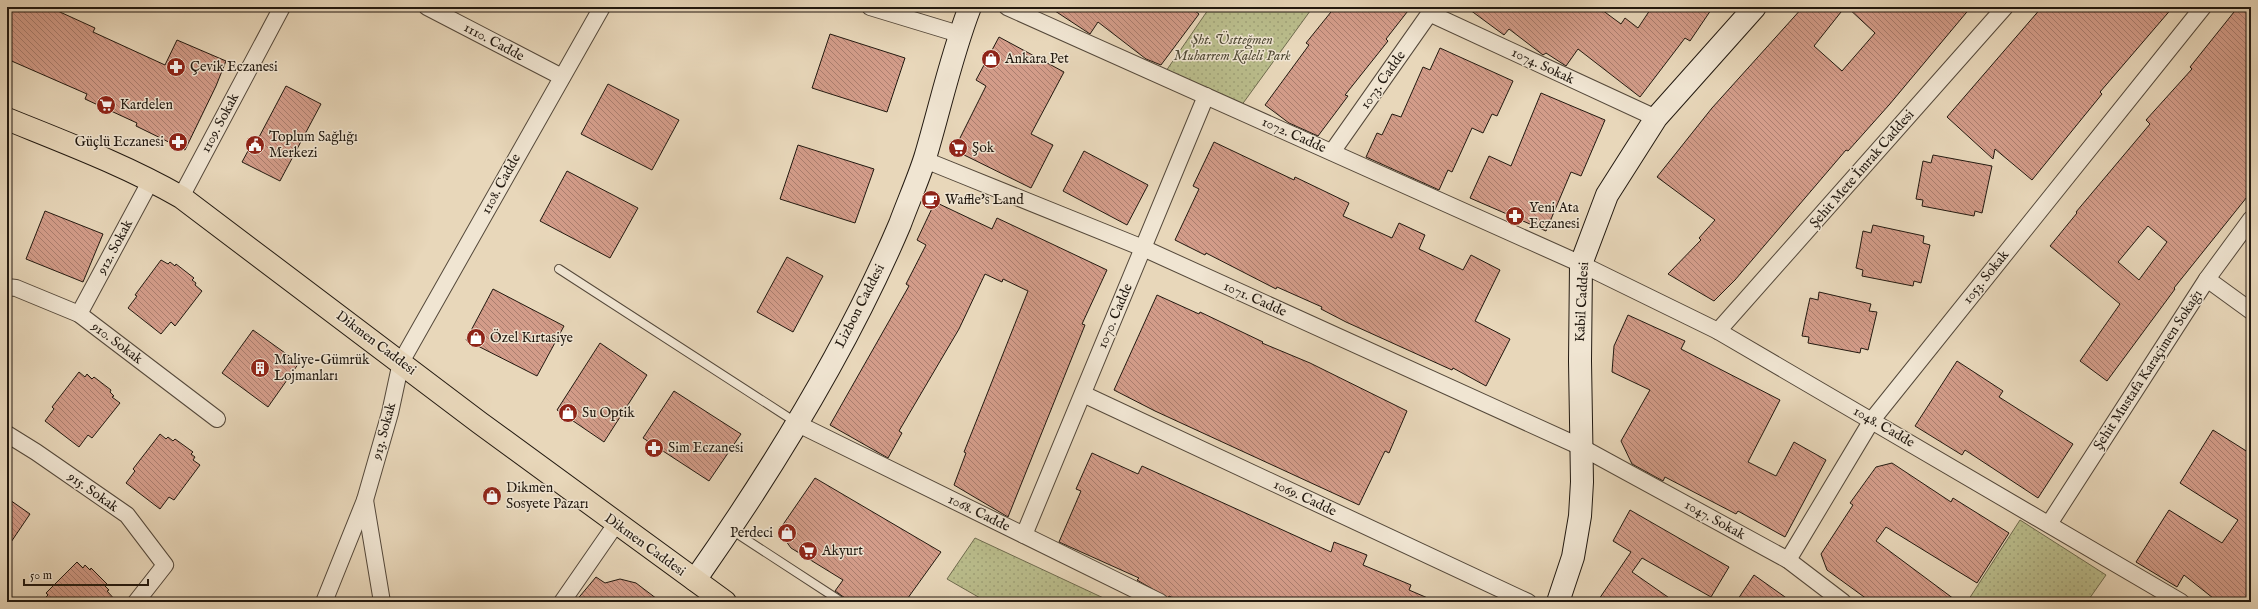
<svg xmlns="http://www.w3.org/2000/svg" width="2258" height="609" font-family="'IM FELL English',serif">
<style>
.grass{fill:url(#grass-dots);stroke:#6e6b4e}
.building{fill:url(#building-back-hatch);stroke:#221910;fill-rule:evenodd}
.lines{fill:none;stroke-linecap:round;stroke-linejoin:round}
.service-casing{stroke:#54483a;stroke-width:10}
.minor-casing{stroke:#54483a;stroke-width:18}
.secondary-casing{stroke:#221910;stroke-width:24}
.primary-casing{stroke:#221910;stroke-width:24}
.service{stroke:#f0e5d2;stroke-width:8}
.minor{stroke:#f0e5d2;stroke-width:16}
.secondary{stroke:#f0e5d2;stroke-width:22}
.primary{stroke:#e8d7ba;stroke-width:22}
.labels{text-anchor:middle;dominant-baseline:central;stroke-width:3;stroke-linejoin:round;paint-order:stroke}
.park-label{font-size:14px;font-style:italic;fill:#504a35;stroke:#f0e5d2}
.street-label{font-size:14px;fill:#221910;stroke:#f0e5d2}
.poi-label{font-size:14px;fill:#221910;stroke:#f0e5d2;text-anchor:start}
</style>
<defs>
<pattern id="grass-dots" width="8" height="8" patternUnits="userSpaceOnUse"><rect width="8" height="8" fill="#babd8c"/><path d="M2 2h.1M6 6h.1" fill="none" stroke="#a0a278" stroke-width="1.8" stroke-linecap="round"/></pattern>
<pattern id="building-back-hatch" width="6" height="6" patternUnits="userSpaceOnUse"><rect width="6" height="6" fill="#d39c89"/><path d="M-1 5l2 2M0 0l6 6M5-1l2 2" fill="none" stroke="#ab7e6f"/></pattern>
</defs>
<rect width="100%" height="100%" fill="#e8d7ba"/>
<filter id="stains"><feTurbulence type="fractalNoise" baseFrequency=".005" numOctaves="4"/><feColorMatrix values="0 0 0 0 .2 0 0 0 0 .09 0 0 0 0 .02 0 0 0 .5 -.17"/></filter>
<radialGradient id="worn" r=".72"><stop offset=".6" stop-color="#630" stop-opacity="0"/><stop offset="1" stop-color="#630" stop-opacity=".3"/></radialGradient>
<g class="grass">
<path d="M1210,7H1313L1241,106L1166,71Z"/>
<path d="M2020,520L2106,575L2087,602H1967Z"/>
<path d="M975,538L1112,602H987L947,579Z"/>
</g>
<g class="building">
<path d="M7,7H49L95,28L93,32L165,65L177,40L226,61L216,86L185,150L136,126L137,123L85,99L87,94L7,59Z"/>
<path d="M1049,7H1190L1199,14L1161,65L1146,59L1098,22L1090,34Z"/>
<path d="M1335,7H1411L1386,39L1388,41L1345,95L1348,96L1318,136L1289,123L1265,105L1309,45L1306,43Z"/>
<path d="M1466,7H1598L1621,24L1625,18L1638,28L1652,7H1713L1690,41L1685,38L1640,97L1578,49L1566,66L1546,53L1543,55L1509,29L1504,35Z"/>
<path d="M1803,7H1845L1814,46L1842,71L1875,33L1847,7H1971L1889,105L1848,151L1846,150L1735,280L1714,301L1668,274L1701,240L1699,238L1715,220L1657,177L1712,108Z"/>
<path d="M2042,7H2173L2100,92L2102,94L2032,180L1995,149L1993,159L1947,117Z"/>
<path d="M2238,7H2251V192L2174,288L2175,289L2107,381L2080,361L2120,304L2050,246L2077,213L2076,212L2150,124L2146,120L2192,69L2190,67ZM2148,226L2167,242L2139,280L2118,262Z"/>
<path d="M830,34L905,58L887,112L812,88Z"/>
<path d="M999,37L1064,72L1031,134L1053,145L1031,188L954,150L986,86L976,80Z"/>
<path d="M1440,48L1513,81L1497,116L1492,114L1483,133L1472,128L1452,172L1448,170L1439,190L1366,157L1377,133L1382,135L1392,114L1401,117L1423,67L1430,70Z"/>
<path d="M608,84L679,120L652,170L581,134Z"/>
<path d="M286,86L321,104L280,181L242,162L255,138L258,139Z"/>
<path d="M1541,93L1605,120L1581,176L1571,172L1546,231L1470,198L1489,156L1511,166Z"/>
<path d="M1214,142L1294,180L1295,177L1349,203L1343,216L1392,238L1399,223L1425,235L1419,249L1463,270L1471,255L1500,270L1475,321L1510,339L1486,386L1453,368L1452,370L1346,322L1321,309L1322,307L1277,287L1276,289L1206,253L1205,255L1175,240L1199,189L1193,186Z"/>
<path d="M798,145L874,169L855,223L780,199Z"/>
<path d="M1084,151L1148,185L1127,225L1063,191Z"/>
<path d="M1933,155L1992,166L1982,213L1975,211L1974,216L1922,206L1923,200L1916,199L1919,183L1923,161L1931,163Z"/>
<path d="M567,171L638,208L610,258L540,221Z"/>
<path d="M935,202L992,229L997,218L1107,270L1082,324L1085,325L1008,517L954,485L966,453L964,452L1028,291L1003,279L1002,282L985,274L959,329L899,431L902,433L888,458L830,425L909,286L906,284L926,245L917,240Z"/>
<path d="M45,211L103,234L83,282L26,259Z"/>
<path d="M1873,225L1924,236L1923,243L1930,245L1921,283L1914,281L1913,286L1862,276L1863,270L1856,268L1859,253L1863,231L1871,233Z"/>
<path d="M787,257L823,276L793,332L757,312Z"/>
<path d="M161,260L168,264L170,262L175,266L176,264L194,278L192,280L196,283L195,285L202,291L175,326L171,322L161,334L128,308L137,296L135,295Z"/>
<path d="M493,289L564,326L537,376L466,340Z"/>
<path d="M1819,292L1871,304L1869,311L1877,312L1868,350L1861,348L1860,353L1808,343L1809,337L1802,336L1805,321L1810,298L1818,300Z"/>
<path d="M1157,295L1199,314L1200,312L1263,342L1262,343L1310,363L1407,411L1389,453L1385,451L1359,505L1155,411L1114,390Z"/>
<path d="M1628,315L1685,341L1681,349L1780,400L1748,462L1776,476L1794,442L1826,460L1785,537L1738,511L1736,514L1665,477L1663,481L1632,464L1621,441L1650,390L1612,372L1614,346Z"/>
<path d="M253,330L299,363L268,407L222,373Z"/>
<path d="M600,343L647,375L604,442L557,410Z"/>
<path d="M1957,361L2003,391L1999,397L2073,444L2038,498L1965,450L1962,455L1915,426Z"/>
<path d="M79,372L85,377L87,374L92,379L94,377L111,390L110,392L114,396L112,397L120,403L92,438L88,435L79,447L45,421L54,409L52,407Z"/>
<path d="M674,391L741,434L709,481L643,438Z"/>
<path d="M2213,430L2251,454V602H2218L2184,575L2177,587L2136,562L2169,510L2222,543L2238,520L2180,483Z"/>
<path d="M160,434L166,439L168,437L173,441L175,439L193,452L191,454L195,457L193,460L200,465L174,500L169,497L160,509L126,483L135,471L133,469Z"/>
<path d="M1092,453L1138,474L1142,466L1331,552L1334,542L1367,555L1363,565L1411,585L1409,590L1437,602H1181L1169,596L1168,598L1137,580L1139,578L1059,542L1081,491L1076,489Z"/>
<path d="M1892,463L1951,502L1953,498L2009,533L1977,583L1886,527L1876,541L1958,602H1871L1827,570L1821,554L1853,505L1850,503L1876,467Z"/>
<path d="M815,478L941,552L905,602H847L845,598L835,591L843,580L791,548L783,537L782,526Z"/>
<path d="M7,498L30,514L7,548Z"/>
<path d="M1630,510L1729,567L1711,597L1642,558L1632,572L1675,602H1597L1631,552L1613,541Z"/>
<path d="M77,562L83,568L85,565L90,570L91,568L107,584L105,586L109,590L107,591L117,602H41L48,595L46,593Z"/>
<path d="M1754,575L1792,602H1736Z"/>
<path d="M596,577L605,583L620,579L636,583L661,602H575Z"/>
</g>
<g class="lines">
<g class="service-casing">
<g id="service">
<path d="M559,269L797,423"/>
<path d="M730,529L842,602"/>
</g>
</g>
<g class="minor-casing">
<g id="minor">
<path d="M427,7L562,77"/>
<path d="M870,7L959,34"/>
<path d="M1007,7L1581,264L1718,331L2181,602"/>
<path d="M1429,13L1656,118"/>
<path d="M1332,152L1434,7"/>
<path d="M925,160L1143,248L1581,447L1788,560L1843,602"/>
<path d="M181,197L282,7"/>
<path d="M2207,279L2251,311"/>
<path d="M7,287L16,288L79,314L217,419"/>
<path d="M79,314L151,180"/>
<path d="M1718,331L2005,7"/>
<path d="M1083,394L1528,602"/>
<path d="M798,424L1160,602"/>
<path d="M7,434L36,452L127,515L165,565L136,602"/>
<path d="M365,500L382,602"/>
<path d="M2049,524L2207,279L2251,219"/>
<path d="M1024,535L1206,96"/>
<path d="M1788,560L1872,420L2203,7"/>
<path d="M324,602L365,500L390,413L401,362L602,7"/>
<path d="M562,602L616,524"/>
</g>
</g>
<g class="secondary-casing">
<g id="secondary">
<path d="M695,580C772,470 847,349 900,224C908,202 918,180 925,158C940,108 951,56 970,7"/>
<path d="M1558,602L1573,557L1580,516L1582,482L1580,361L1581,264L1607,195L1656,118L1755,7"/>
</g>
</g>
<g class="primary-casing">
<path id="primary" d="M7,119C66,143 125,165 181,197L480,423L725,602"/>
</g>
<use href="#service" class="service"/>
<use href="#minor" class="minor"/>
<use href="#secondary" class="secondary"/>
<use href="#primary" class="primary"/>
</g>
<defs>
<g id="shop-disc" transform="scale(1)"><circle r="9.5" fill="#8f2418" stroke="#f0e5d2"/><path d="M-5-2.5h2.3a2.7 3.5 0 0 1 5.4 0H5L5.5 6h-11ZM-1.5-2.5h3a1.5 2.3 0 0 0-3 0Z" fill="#fff"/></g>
<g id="pharmacy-disc" transform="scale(1)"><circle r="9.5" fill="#8f2418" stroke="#f0e5d2"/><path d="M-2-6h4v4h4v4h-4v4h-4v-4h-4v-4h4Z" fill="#fff"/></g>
<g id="supermarket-disc" transform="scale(1)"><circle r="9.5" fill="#8f2418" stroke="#f0e5d2"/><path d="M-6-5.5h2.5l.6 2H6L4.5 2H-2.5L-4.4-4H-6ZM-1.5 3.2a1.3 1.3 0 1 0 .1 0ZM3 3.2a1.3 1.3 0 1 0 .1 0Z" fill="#fff"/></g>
<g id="civic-disc" transform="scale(1)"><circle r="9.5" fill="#8f2418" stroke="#f0e5d2"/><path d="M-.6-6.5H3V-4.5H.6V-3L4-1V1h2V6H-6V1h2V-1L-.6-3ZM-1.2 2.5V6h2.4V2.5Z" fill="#fff"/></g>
<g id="cafe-disc" transform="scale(1)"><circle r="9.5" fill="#8f2418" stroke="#f0e5d2"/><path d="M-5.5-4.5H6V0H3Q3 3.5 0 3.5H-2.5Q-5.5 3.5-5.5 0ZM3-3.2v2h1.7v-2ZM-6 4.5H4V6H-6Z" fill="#fff"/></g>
<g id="building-disc" transform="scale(1)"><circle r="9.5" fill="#8f2418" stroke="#f0e5d2"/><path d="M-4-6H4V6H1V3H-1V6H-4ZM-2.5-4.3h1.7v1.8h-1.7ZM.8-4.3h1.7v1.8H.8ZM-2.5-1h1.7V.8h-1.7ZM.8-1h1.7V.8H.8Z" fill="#fff"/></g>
</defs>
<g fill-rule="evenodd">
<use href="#shop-disc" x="991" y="59"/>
<use href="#pharmacy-disc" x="176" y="67"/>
<use href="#supermarket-disc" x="106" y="105"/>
<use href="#pharmacy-disc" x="178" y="142"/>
<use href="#civic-disc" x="255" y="145"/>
<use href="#supermarket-disc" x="958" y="148"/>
<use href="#cafe-disc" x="931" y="200"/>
<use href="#pharmacy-disc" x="1515" y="216"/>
<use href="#shop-disc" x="476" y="338"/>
<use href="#building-disc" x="260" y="368"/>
<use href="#shop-disc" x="568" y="413"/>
<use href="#pharmacy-disc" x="654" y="448"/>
<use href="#shop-disc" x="492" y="496"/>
<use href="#shop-disc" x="787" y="533"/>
<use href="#supermarket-disc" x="808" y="551"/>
</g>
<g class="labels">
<g class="park-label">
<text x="1232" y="40">Şht. Üstteğmen<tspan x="1232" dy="16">Muharrem Kaleli Park</tspan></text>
</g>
<g class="street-label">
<text transform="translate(494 42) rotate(28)">1110. Cadde</text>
<text transform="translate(1543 66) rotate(25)">1074. Sokak</text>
<text transform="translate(1383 80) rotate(-55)">1073. Cadde</text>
<text transform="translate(220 123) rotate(-62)">1109. Sokak</text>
<text transform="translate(1294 135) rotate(24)">1072. Cadde</text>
<text transform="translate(1862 169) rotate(-49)">Şehit Mete İmrak Caddesi</text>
<text transform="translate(501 184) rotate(-61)">1108. Cadde</text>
<text transform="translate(115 247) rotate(-62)">912. Sokak</text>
<text transform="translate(1986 277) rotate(-51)">1053. Sokak</text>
<text transform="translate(1255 299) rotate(24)">1071. Cadde</text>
<text transform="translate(1582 302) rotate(-87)">Kabil Caddesi</text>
<text transform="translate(860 306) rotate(-63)">Lizbon Caddesi</text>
<text transform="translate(1115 316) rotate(-67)">1070. Cadde</text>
<text transform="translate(117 343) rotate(37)">910. Sokak</text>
<text transform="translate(376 343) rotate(37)">Dikmen Caddesi</text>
<text transform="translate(2148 370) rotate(-57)">Şehit Mustafa Karaçimen Sokağı</text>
<text transform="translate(1884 427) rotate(30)">1048. Cadde</text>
<text transform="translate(384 431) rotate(-75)">913. Sokak</text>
<text transform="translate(93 492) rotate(35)">915. Sokak</text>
<text transform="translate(1305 498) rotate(25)">1069. Cadde</text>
<text transform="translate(979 513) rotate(26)">1068. Cadde</text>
<text transform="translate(1715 520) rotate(29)">1047. Sokak</text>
<text transform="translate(645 545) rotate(36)">Dikmen Caddesi</text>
</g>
<g class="poi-label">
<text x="1005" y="59">Ankara Pet</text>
<text x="190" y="67">Çevik Eczanesi</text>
<text x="120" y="105">Kardelen</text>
<text x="269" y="137">Toplum Sağlığı<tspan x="269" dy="16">Merkezi</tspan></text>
<text x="164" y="142" text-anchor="end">Güçlü Eczanesi</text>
<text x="972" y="148">Şok</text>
<text x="945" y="200">Waffle's Land</text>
<text x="1529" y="208">Yeni Ata<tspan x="1529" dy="16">Eczanesi</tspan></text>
<text x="490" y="338">Özel Kırtasiye</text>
<text x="274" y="360">Maliye-Gümrük<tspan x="274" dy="16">Lojmanları</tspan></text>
<text x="582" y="413">Su Optik</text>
<text x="668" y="448">Sim Eczanesi</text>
<text x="506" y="488">Dikmen<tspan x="506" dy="16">Sosyete Pazarı</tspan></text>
<text x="773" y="533" text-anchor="end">Perdeci</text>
<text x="822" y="551">Akyurt</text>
</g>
</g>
<rect width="2258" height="609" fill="none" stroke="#e8d7ba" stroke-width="24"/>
<rect x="8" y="8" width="2242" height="593" fill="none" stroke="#221910" stroke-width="2"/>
<rect x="12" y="12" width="2234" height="585" fill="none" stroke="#221910"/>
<path d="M24 579v6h124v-6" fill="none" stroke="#221910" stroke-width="2"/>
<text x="30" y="579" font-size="12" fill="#221910" stroke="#f0e5d2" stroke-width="3" paint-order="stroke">50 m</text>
<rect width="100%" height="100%" filter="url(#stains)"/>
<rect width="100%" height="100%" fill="url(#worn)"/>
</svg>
